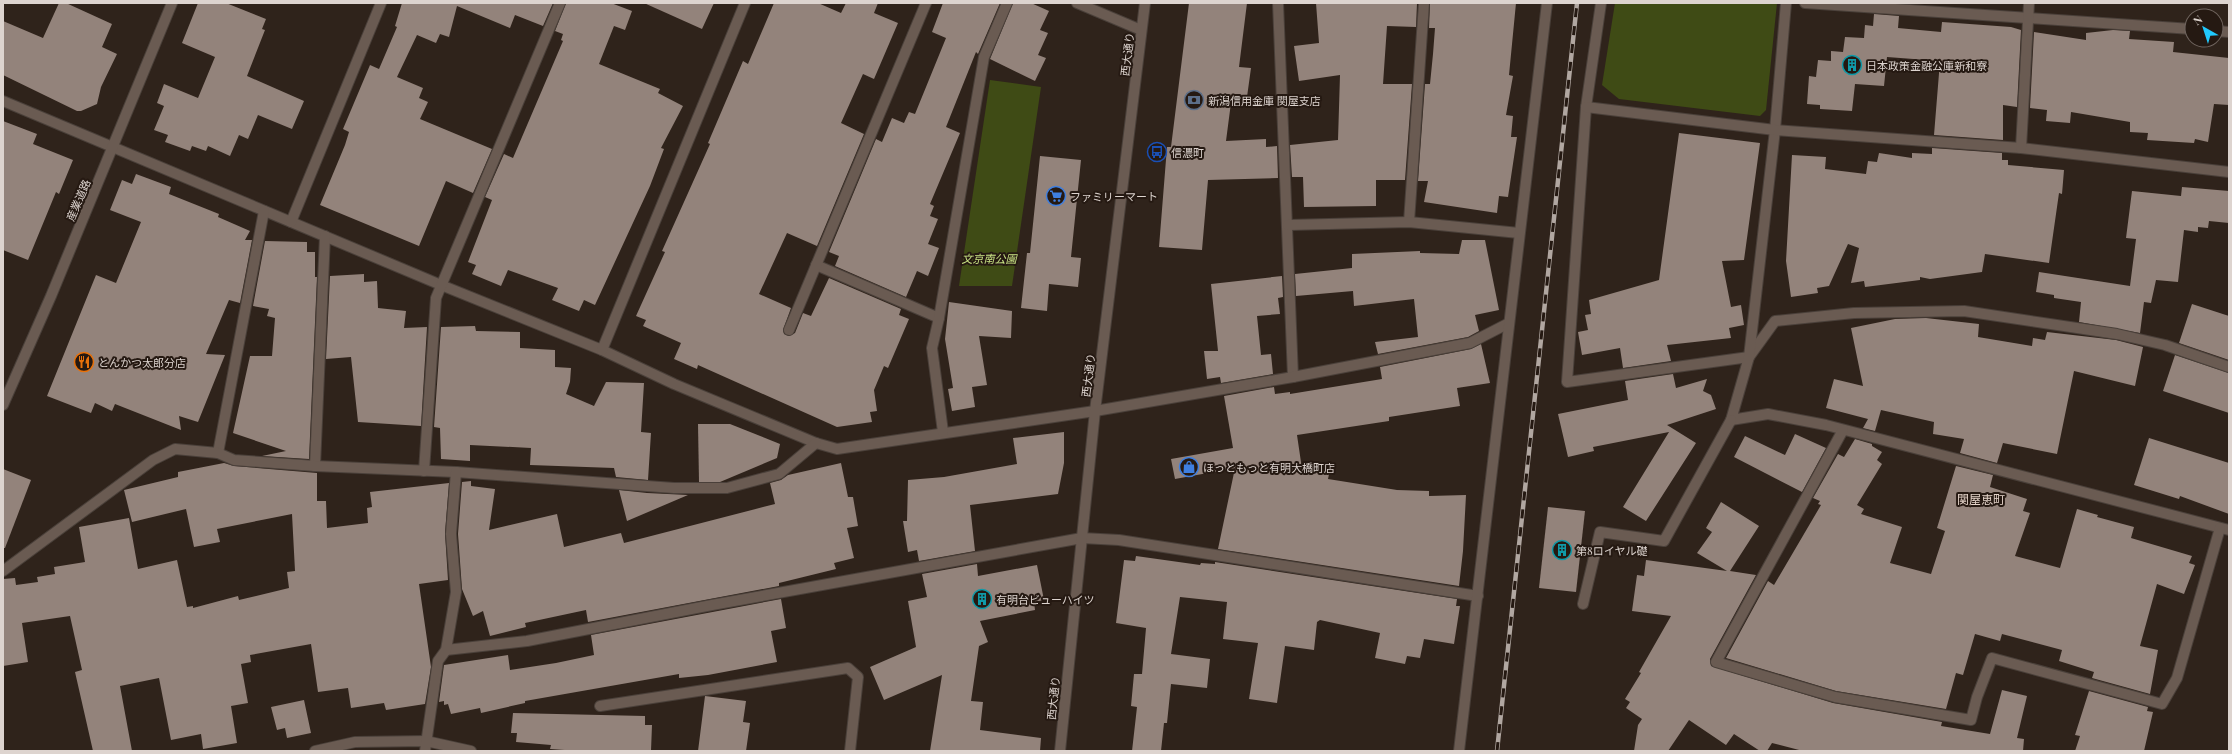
<svg xmlns="http://www.w3.org/2000/svg" width="2232" height="754" font-family="'Playfair Display','Noto Sans JP',serif">
<style>
.green{fill:#3f4b15}
.building{fill:#93837b}
.lines{fill:none;stroke-linecap:round;stroke-linejoin:round}
.minor-casing{stroke:#4a403a;stroke-width:12}
.minor{stroke:#6a5b52;stroke-width:10}
.rail-casing{stroke:#b1a7a1;stroke-width:4.5}
.rail{stroke:#251912;stroke-width:3;stroke-dasharray:9;stroke-linecap:butt}
.labels{text-anchor:middle;dominant-baseline:central;stroke-width:4;stroke-linejoin:round;paint-order:stroke}
.street-label{font-size:11px;fill:#ddd4cf;stroke:#251912}
.poi-label{font-size:11px;fill:#ddd4cf;stroke:#251912;text-anchor:start}
.park-label{font-size:11px;font-style:italic;fill:#c9e385;stroke:#251912}
.neighbourhood-label{font-size:12px;fill:#e4d3c9;stroke:#251912}
</style>
<rect width="100%" height="100%" fill="#2f231b"/>
<g class="green">
<path d="M1615,3H1777L1766,110L1760,116L1619,99L1602,85Z"/>
<path d="M990,80L1041,87L1012,286H959Z"/>
</g>
<g class="building">
<path d="M59,3H66L112,24L102,47L117,54L101,87L97,104L81,111H77L3,75V21L43,38Z"/>
<path d="M198,3H226L266,19L262,29L265,30L247,76L304,101L292,129L258,115L248,139L239,135L230,156L208,146L206,151L192,146L190,151L165,142L168,135L154,130L164,106L157,103L164,84L198,98L215,57L182,43Z"/>
<path d="M402,3H553L543,26L515,15L510,28L457,6L449,37L440,34L436,43L417,35L397,77L423,88L419,98L428,102L420,119L492,149L473,193L446,181L419,246L320,205L345,145L349,132L343,129L370,65L379,69L397,27L395,26Z"/>
<path d="M566,3H611L632,11L625,30L614,26L599,64L660,89L658,93L683,106L661,148L664,149L650,186L595,305L584,300L579,311L552,300L558,288L508,270L501,286L472,274L476,265L468,262L492,200L485,197L504,154L513,158L563,41L561,40L563,34L555,31Z"/>
<path d="M644,3H714L702,29Z"/>
<path d="M774,3H818L841,13L846,3H878L874,13L898,23L874,79L863,74L841,123L864,134L817,246L787,233L759,294L791,308L783,330L784,334L789,336L795,333L803,313L811,316L829,278L901,309L899,315L909,319L888,368L884,366L874,390L877,411L870,412L872,422L837,427L698,365L697,369L674,359L681,343L643,326L646,320L636,316L665,252L662,251L710,144L708,143L743,61L748,64Z"/>
<path d="M943,3H1000L978,54L976,52L946,127L960,133L930,204L934,206L930,216L938,219L928,244L939,248L928,276L917,271L906,297L835,266L839,256L829,252L876,139L882,142L892,118L904,123L909,112L915,114L946,38L932,32Z"/>
<path d="M1013,3H1031L1049,11L1040,30L1048,33L1038,55L1046,58L1035,81L990,59Z"/>
<path d="M1189,3H1247L1239,67L1251,68L1247,97L1232,95L1226,141L1266,139V147L1277,146L1278,178L1208,180L1202,250L1159,247L1167,147H1171Z"/>
<path d="M1316,3H1417L1416,27L1387,26L1383,84H1412L1405,180H1376V206L1304,207L1303,177H1292L1290,145L1338,140L1340,75L1299,81L1294,46L1319,43Z"/>
<path d="M1430,3H1516L1509,75L1513,76L1506,115L1513,116L1511,137H1517L1508,197L1499,196L1497,213L1424,202L1428,181H1418L1425,84H1430L1433,54L1435,28H1429Z"/>
<path d="M1874,14L1899,16L1898,28L1941,32L1942,22L2011,27L2021,30L2017,107L2003,105V140L1934,135L1940,61L1887,57L1884,86L1855,84L1852,111L1820,109V105L1807,104L1809,76L1816,77L1818,60L1831,61V51L1843,52L1845,37L1864,38L1865,25L1873,26Z"/>
<path d="M2113,30L2130,31L2129,39L2174,42L2173,52L2229,58V105L2214,104L2208,142L2195,139L2194,143L2147,140L2148,133L2130,132V122L2071,112L2070,123L2046,121L2047,110L2030,108L2034,32L2086,40V33Z"/>
<path d="M3,121L37,134L33,144L73,160L59,194L56,192L28,260L3,250Z"/>
<path d="M1679,133L1760,143L1744,260L1722,261L1731,307L1741,305L1744,325L1729,328L1731,338L1667,345L1671,361L1623,368L1620,348L1582,355L1578,332L1588,330L1585,315L1591,314L1589,300L1659,280Z"/>
<path d="M1932,148L2002,153V160H2008V165L2064,170L2062,194L2059,193L2049,263L1985,254L1982,272L1930,279L1920,277V280L1865,287L1864,281L1851,283L1859,248L1848,244L1829,286L1817,288L1818,293L1791,297L1786,261L1792,155L1826,157L1825,169L1866,174L1868,161L1877,162L1879,153L1912,158V153L1932,154Z"/>
<path d="M1040,156L1081,160L1071,257L1081,258L1078,287L1049,284L1047,311L1021,308L1027,253H1030Z"/>
<path d="M136,174L171,187L169,194L219,214L218,217L250,231L245,240H252L240,303L229,300L206,354L225,355L198,422L179,416L181,430L115,404L112,411L95,403L91,413L47,396L96,275L116,283L141,222L110,210L122,180L132,184Z"/>
<path d="M2182,187L2229,191V223L2209,221L2208,228L2198,227V232L2184,230L2178,282L2156,280L2151,303L2144,302L2140,333L2079,322L2081,302L2054,298V295L2036,292L2039,272L2130,286L2136,239L2126,238L2132,191L2181,196Z"/>
<path d="M1462,240H1485L1499,310L1475,315L1479,331L1468,337L1378,354L1375,342L1418,337L1414,299L1354,306L1353,291L1296,296L1295,274L1352,268V254L1420,251V253L1459,254Z"/>
<path d="M265,241L307,242V252H315V277H317L309,459L262,456L286,451L233,433L250,356H272L275,318L267,316L269,309L253,306Z"/>
<path d="M364,274V282L377,281L378,308L406,311L404,328L427,327L421,426L358,422L351,357L326,359L330,276Z"/>
<path d="M1282,276L1283,297L1278,298L1280,314L1257,316L1261,355L1271,354L1273,374L1221,383L1220,377L1207,379L1204,351H1218L1211,284Z"/>
<path d="M949,302L1012,311L1011,338L979,336L987,385L972,387L975,407L952,411L948,389L953,388L945,339Z"/>
<path d="M2192,304L2229,316V360L2179,343Z"/>
<path d="M1926,318L1979,324L1978,337L2032,346L2033,338L2045,340L2047,332L2116,340L2143,347L2135,386L2074,371L2057,454L2003,443L1997,463L1960,453L1964,439L1933,434L1934,422L1881,410L1875,431L1863,428L1868,419L1826,408L1834,379L1863,386L1851,328L1895,319Z"/>
<path d="M475,326L476,331L520,332V348L555,350V367L571,368L570,382L566,394L594,406L606,382L644,383L641,432L651,433L648,480L616,477L614,468L530,465L531,448L470,445V461L441,459L440,428L434,427L441,327Z"/>
<path d="M1481,344L1490,383L1457,388L1460,406L1389,417V421L1297,435L1302,469L1329,474L1328,479L1397,490L1429,491V496L1466,495L1463,551L1459,586L1218,549L1235,468L1175,479L1171,459L1233,448L1224,396L1274,387L1275,394L1290,392V394L1382,379L1380,367L1471,349Z"/>
<path d="M2175,355L2229,373V413L2163,391Z"/>
<path d="M1673,374L1676,388L1707,379L1703,391L1711,395L1716,409L1667,425L1696,443L1646,521L1623,507L1669,432L1593,447L1594,451L1568,457L1558,414L1628,400L1625,381Z"/>
<path d="M698,424H730L780,444L777,458L720,482H699Z"/>
<path d="M1064,432V463L1058,494L970,505L975,551L919,561L917,550L908,552L903,521H907L908,480L944,477L1017,464L1013,438Z"/>
<path d="M1795,434L1826,448L1802,492L1734,457L1745,436L1785,455Z"/>
<path d="M2149,438L2229,463V514L2180,496L2179,499L2134,485Z"/>
<path d="M1855,439L1872,444V446L1882,452L1877,460L1882,464L1857,505L1864,509L1861,514L1902,527L1890,563L1931,574L1945,531L1937,528L1956,466L1993,475L1990,487L2027,499L2023,511L2030,513L2015,556L2060,568L2077,509L2098,515L2097,517L2134,527L2131,538L2192,556L2189,563L2195,565L2184,594L2157,584L2140,646L2158,650L2150,694L2092,678L2094,672L2059,661L2062,650L2002,634L2000,641L1975,634L1963,675L1956,673L1946,709L1836,691L1726,658L1768,581L1774,585L1821,505L1818,504L1820,501L1813,498L1838,454L1844,457Z"/>
<path d="M224,463L234,466L317,473V501H326L327,528L368,523L367,508L372,507L370,492L449,483L445,533L448,580L419,584L431,667L425,704L386,710L384,703L351,708L348,688L318,692L311,644L250,655L251,662L241,664L248,703L231,706L237,743L203,749L201,734L171,740L159,678L120,686L132,751H93L75,672L82,670L70,616L22,623L28,662L3,666V579L15,578L16,585L38,582L37,577L55,574L54,567L85,562L79,527L129,518L138,569L177,560L187,607L193,606V608L238,596L239,600L289,588L287,572L295,571L292,514L217,529L220,542L194,547L186,509L132,522L124,490L178,477V472Z"/>
<path d="M841,463L848,497H853L858,526L847,528L854,558L834,563L836,569L779,583V586L588,622L586,610L525,623L526,627L490,636L483,611L473,616L462,589L458,534L462,482L471,481V486L495,489L489,530L557,514L564,547L621,533L624,543L775,504L770,483L781,480L788,475Z"/>
<path d="M3,469L31,480L5,548H3Z"/>
<path d="M619,490L647,493L688,495L627,521Z"/>
<path d="M1721,502L1759,526L1730,571L1756,575L1710,659L1711,666L1833,703L1942,722L1941,726L1990,734L2002,690L2027,696L2017,738L2024,739L2023,751H1803L1772,743L1767,751H1760L1734,734L1726,745L1689,720L1668,751H1634L1638,725L1642,719L1626,708L1630,702L1625,699L1641,673L1639,672L1671,616L1632,611L1637,575L1644,576L1646,560L1727,571L1697,553L1712,532L1706,528Z"/>
<path d="M1548,507L1585,511L1576,592L1539,588Z"/>
<path d="M1136,556L1200,565L1201,563L1215,564V562L1457,599L1456,606H1460L1454,644L1424,639L1420,658L1407,656L1405,664L1375,658L1380,633L1320,620L1317,622L1314,650L1285,646L1277,703L1249,699L1258,643L1223,639L1227,602L1180,597L1171,654L1210,659L1207,688L1171,684L1167,723H1164L1161,751H1132L1137,707L1131,706L1134,674H1142L1146,628L1116,623L1124,560L1135,561Z"/>
<path d="M977,564L978,576L1037,565L1044,600L1034,602L1035,610L980,621L988,642L979,646L971,701L983,702L980,730L1041,738L1040,751H930L942,675L884,700L870,667L916,647L908,601L927,597L922,574Z"/>
<path d="M781,599L786,628L771,631L777,662L708,675L679,678V674L525,701V703L481,713L480,708L451,714L448,704L444,705V701L439,702L444,665L508,655L510,670L556,663L594,655L591,635Z"/>
<path d="M2089,691L2148,707L2147,711L2153,712L2144,751H2075L2080,736L2075,735Z"/>
<path d="M705,696L746,701L743,722L750,723L746,751H698Z"/>
<path d="M304,700L311,733L287,738L285,728L277,730L271,707Z"/>
<path d="M513,713L645,716V725H652L651,751H579L550,749L551,745L516,742L517,733H511Z"/>
</g>
<g class="lines">
<g class="minor-casing">
<g id="minor">
<path d="M1077,3L1141,30"/>
<path d="M1278,3L1293,377"/>
<path d="M1601,3L1586,107L1567,382L1749,357L1775,321L1854,313L1964,311L2117,334L2165,345L2229,367"/>
<path d="M1786,3L1775,130L1749,357L1731,420L1768,414L1826,425L2229,530"/>
<path d="M1805,3L2192,29"/>
<path d="M2216,31L2229,32"/>
<path d="M3,101L441,285L602,350L674,384L816,443L837,449L1095,411L1293,377L1470,343L1509,323"/>
<path d="M1586,107L1775,130L2021,148L2229,172"/>
<path d="M2021,148L2029,3"/>
<path d="M291,222L381,3"/>
<path d="M1409,222L1424,3"/>
<path d="M1288,225L1409,222L1519,233"/>
<path d="M816,265L939,318"/>
<path d="M789,330L926,3"/>
<path d="M602,350L745,3"/>
<path d="M3,405L51,296L172,3"/>
<path d="M1843,430L1716,662L1835,697L1971,720L1977,697L1992,658L2162,704L2177,678L2220,528"/>
<path d="M943,432L932,348L939,318L984,57L1007,3"/>
<path d="M218,453L264,211"/>
<path d="M315,466L325,236"/>
<path d="M424,471L436,298L560,3"/>
<path d="M3,571L153,460L175,449L218,453L234,460L315,466L456,472L674,488H727L779,474L816,443"/>
<path d="M1583,604L1600,532L1664,541L1731,420"/>
<path d="M446,650L527,641L712,605L1082,538L1119,540L1478,596"/>
<path d="M600,706L848,668L858,677L850,751"/>
<path d="M315,751L355,742L426,741L471,751"/>
<path d="M425,751L438,661L446,650L456,592L451,534L456,472"/>
<path d="M1060,751L1095,411L1145,3"/>
<path d="M1459,751L1547,3"/>
</g>
</g>
<use href="#minor" class="minor"/>
<g class="rail-casing">
<path id="rail" d="M1497,751L1577,3"/>
</g>
<use href="#rail" class="rail"/>
</g>
<defs>
<g id="building-ring" transform="scale(1)"><circle r="9.5" fill="#251912" stroke="#0f9aa8" stroke-width="1.5"/><path d="M-4-6H4V6H1V3H-1V6H-4ZM-2.5-4.3h1.7v1.8h-1.7ZM.8-4.3h1.7v1.8H.8ZM-2.5-1h1.7V.8h-1.7ZM.8-1h1.7V.8H.8Z" fill="#0f9aa8"/></g>
<g id="bank-ring" transform="scale(1)"><circle r="9.5" fill="#251912" stroke="#5c6f8a" stroke-width="1.5"/><path d="M-6-4H6V4H-6ZM0-2.3a2.3 2.3 0 1 0 0 4.6a2.3 2.3 0 1 0 0-4.6Z" fill="#5c6f8a"/></g>
<g id="bus-ring" transform="scale(1)"><circle r="9.5" fill="#251912" stroke="#1a4fb4" stroke-width="1.5"/><path d="M-5-6H5V4H4V6H2V4H-2V6H-4V4H-5ZM-3.5-4V0h7V-4ZM-3.5 1.2v1.5H-2V1.2ZM2 1.2v1.5H3.5V1.2Z" fill="#1a4fb4"/></g>
<g id="supermarket-ring" transform="scale(1)"><circle r="9.5" fill="#251912" stroke="#3f7fe0" stroke-width="1.5"/><path d="M-6-5.5h2.5l.6 2H6L4.5 2H-2.5L-4.4-4H-6ZM-1.5 3.2a1.3 1.3 0 1 0 .1 0ZM3 3.2a1.3 1.3 0 1 0 .1 0Z" fill="#3f7fe0"/></g>
<g id="restaurant-ring" transform="scale(1)"><circle r="9.5" fill="#251912" stroke="#e8710a" stroke-width="1.5"/><path d="M-5-6h1v4h1v-4h1v4h1v-4h1v5L-1.5 .5V6h-2V.5L-5-1ZM5-6V6H3V1.5H1.5Q1.5-4 5-6Z" fill="#e8710a"/></g>
<g id="shop-ring" transform="scale(1)"><circle r="9.5" fill="#251912" stroke="#3f7fe0" stroke-width="1.5"/><path d="M-5-2.5h2.3a2.7 3.5 0 0 1 5.4 0H5L5.5 6h-11ZM-1.5-2.5h3a1.5 2.3 0 0 0-3 0Z" fill="#3f7fe0"/></g>
</defs>
<g fill-rule="evenodd">
<use href="#building-ring" x="1852" y="65"/>
<use href="#bank-ring" x="1194" y="100"/>
<use href="#bus-ring" x="1157" y="152"/>
<use href="#supermarket-ring" x="1056" y="196"/>
<use href="#restaurant-ring" x="84" y="362"/>
<use href="#shop-ring" x="1189" y="467"/>
<use href="#building-ring" x="1562" y="550"/>
<use href="#building-ring" x="982" y="599"/>
</g>
<g class="labels">
<g class="street-label">
<text transform="translate(1127 54) rotate(-83)">西大通り</text>
<text transform="translate(78 200) rotate(-67)">産業道路</text>
<text transform="translate(1088 375) rotate(-83)">西大通り</text>
<text transform="translate(1053 698) rotate(-84)">西大通り</text>
</g>
<g class="poi-label">
<text x="1866" y="65">日本政策金融公庫新和寮</text>
<text x="1208" y="100">新潟信用金庫 関屋支店</text>
<text x="1171" y="152">信濃町</text>
<text x="1070" y="196">ファミリーマート</text>
<text x="98" y="362">とんかつ太郎分店</text>
<text x="1203" y="467">ほっともっと有明大橋町店</text>
<text x="1576" y="550">第8ロイヤル礎</text>
<text x="996" y="599">有明台ビューハイツ</text>
</g>
<g class="park-label">
<text x="989" y="258">文京南公園</text>
</g>
<g class="neighbourhood-label">
<text x="1981" y="499">関屋恵町</text>
</g>
</g>
<rect width="2232" height="754" fill="none" stroke="#ddd4cf" stroke-width="8"/>
<g transform="translate(2204 28) rotate(321)"><circle r="19" fill="#251912" stroke="#6f645e"/>
<path d="M0-3L7 15L0 10L-7 15Z" fill="#21c9fd"/>
<text y="-6" font-size="11" font-weight="bold" text-anchor="middle" fill="#ddd4cf">N</text>
</g>
</svg>
